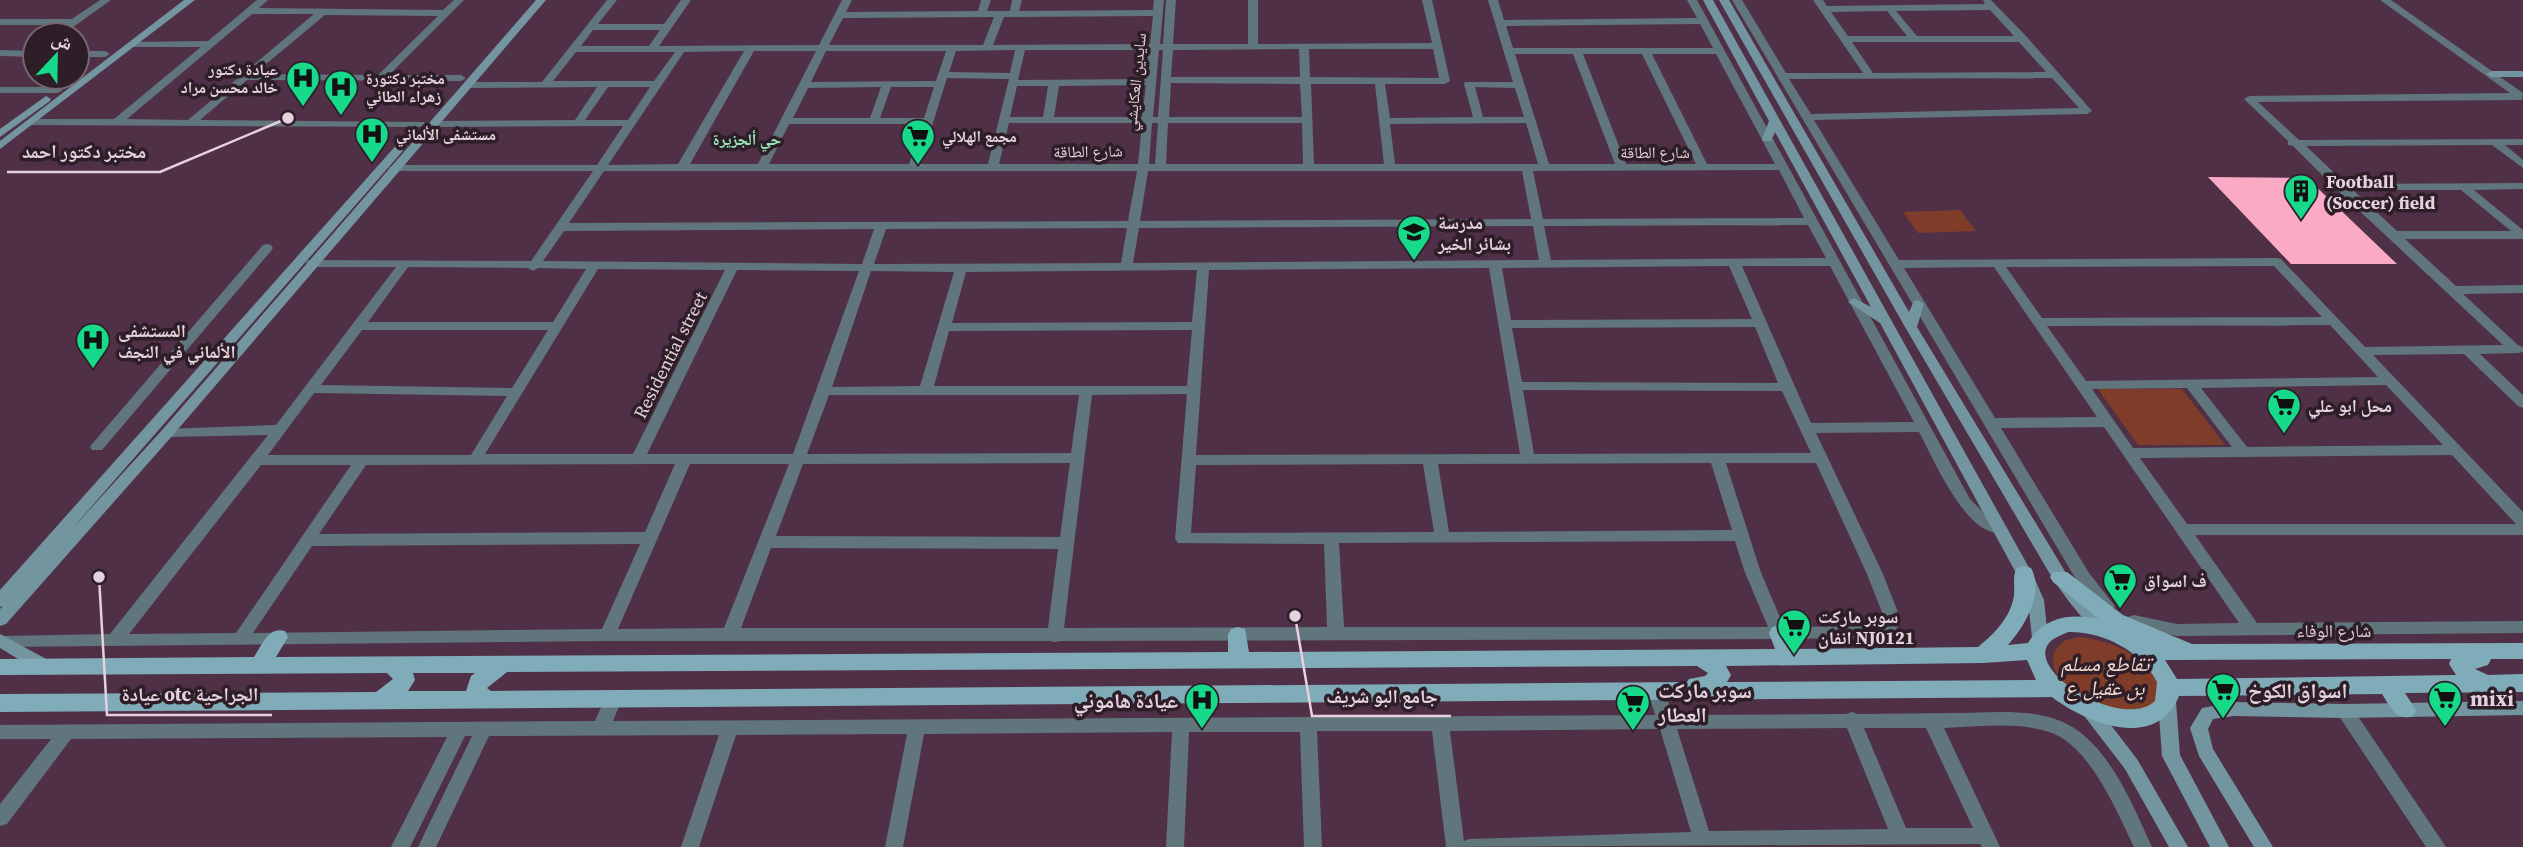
<svg xmlns="http://www.w3.org/2000/svg" width="2523" height="847" font-family="'Source Serif 4','Noto Naskh Arabic',serif">
<style>
.green{fill:#7f3d29}
.building{fill:#faaac5}
.lines{fill:none;stroke-linecap:round;stroke-linejoin:round}
.street{fill:#60757c;fill-rule:evenodd}
.secondary{fill:#73959f;fill-rule:evenodd}
.primary{fill:#80acb9;fill-rule:evenodd}
.labels{text-anchor:middle;dominant-baseline:central;stroke-width:7;stroke-linejoin:round;paint-order:stroke}
.far-poi-label{font-size:16px;font-weight:bold;fill:#e6d1df;stroke:#2d1e28;text-anchor:start}
.far-street-label{font-size:16px;fill:#e6d1df;stroke:#2d1e28}
.far-neighbourhood-label{font-size:16px;font-weight:bold;fill:#9ae8ba;stroke:#2d1e28}
.poi-label{font-size:18px;font-weight:bold;fill:#e6d1df;stroke:#2d1e28;text-anchor:start}
.street-label{font-size:18px;fill:#e6d1df;stroke:#2d1e28}
.near-park-label{font-size:21px;font-style:italic;fill:#f4dad2;stroke:#2d1e28}
.near-poi-label{font-size:21px;font-weight:bold;fill:#e6d1df;stroke:#2d1e28;text-anchor:start}
.leader{fill:none;stroke:#e6d1df;stroke-width:2.5}
.callout-dot{fill:#e6d1df;stroke:#2d1e28;stroke-width:2.5}
.callout-label{font-size:19px;text-anchor:middle;font-weight:bold;fill:#e6d1df;stroke:#2d1e28;stroke-width:7;stroke-linejoin:round;paint-order:stroke}
</style>
<rect width="100%" height="100%" fill="#503047"/>
<g class="green">
<path d="M1960,210L1976,231L1918,233L1903,212Z"/>
<path d="M2098,389H2182L2225,445H2138Z"/>
<path d="M2079,637C2110,639 2182,668 2150,708L2104,711L2060,680L2054,668L2053,656L2057,647L2066,640Z"/>
</g>
<path class="building" d="M2208,177L2307,178L2397,264H2291Z"/>
<g class="lines">
<g class="street">
<path d="M100,0H111L62,35H51L64,25H0V19H72Z"/>
<path d="M257,0H268L259,8L443,10L454,0H464L389,75H461L466,78L461,81L247,80L200,120L424,122L425,124L420,127L32,125L27,122L32,119H114L201,47H133L130,46V42L208,41ZM252,14H314L188,120L127,119ZM325,15L438,16L378,75L254,74Z"/>
<path d="M607,0H617L598,24H664L681,0H691L659,46L819,45L842,0H852L846,12L978,11L981,0H991L987,11H1010L1012,0H1022L1019,11L1153,10L1154,0H1164L1160,44H1163L1166,0H1176L1173,44H1248V0H1258V44L1432,43L1422,0H1432L1450,81L1445,84H1385L1390,118L1473,117L1464,84L1465,82H1513L1488,0H1498L1504,20L1697,18L1687,0H1697L1970,499L1985,514L2004,524L2007,528L2004,532C1969,543 1932,456 1919,432L1816,433L1883,574L1901,620L1895,632L1871,638L1779,639L1061,641L1055,642L1050,641H607L0,647V637L3,636L110,634L268,435L168,437L161,432L163,429L276,425L396,267H312L308,266L306,263L308,260L531,261L593,171H394L388,168L394,165H597L623,126L433,127L428,124L433,121L575,120L597,87L467,88L462,85L467,82H542ZM1153,16L1150,44L993,45L1004,17ZM994,17L983,45H829L843,18ZM1700,24L1713,48H1513L1506,26ZM593,30H660L649,46H581ZM1299,49L1300,77H1171L1173,50ZM1309,49H1433L1439,78L1310,77ZM1015,50L1010,73L949,72L956,51ZM1025,50H1149L1146,79L1018,80ZM1159,50H1163L1158,117H1153ZM744,51L678,164L608,165L684,52ZM754,51H816L758,164H690ZM826,51H946L936,81L811,82ZM576,52H675L654,81H553ZM1515,54H1573L1615,164H1549ZM1583,54H1642L1696,164H1626ZM1652,54H1716L1775,164H1707ZM947,78L1009,79L988,164H920ZM1171,83L1300,84L1302,117H1169ZM1311,84H1375L1384,164H1314ZM1146,85L1142,117H1054L1059,86ZM1017,86H1048L1043,117H1010ZM608,87H650L628,120H585ZM881,87L870,118H793L808,88ZM891,87H934L924,118H880ZM1475,87L1515,88L1524,117H1483ZM1009,123H1142L1138,164H999ZM1152,123H1158L1155,164H1149ZM1168,123H1302L1303,164H1166ZM1526,123L1538,164H1395L1390,124ZM789,124H922L909,164H769ZM1779,170L1804,218L1543,219L1533,171ZM604,171H1137L1128,221L569,223ZM1148,171H1522L1531,219L1140,221ZM1808,225L1826,258L1551,260L1544,226ZM1533,226L1539,260L1133,263L1139,228ZM1127,228L1121,263L874,264L886,229ZM874,229L862,264L543,261L564,231ZM1729,266L1752,319L1511,320L1502,268ZM1742,266H1830L1914,422L1811,423ZM408,267L528,268L533,271L538,268L586,269L553,322H368ZM1489,268L1520,454L1196,455L1209,270ZM598,269L725,270L633,454H485ZM737,270L859,271L793,454H647ZM1197,270L1192,322L952,323L966,272ZM871,271L954,272L920,386L832,387ZM1755,327L1778,383L1522,382L1512,328ZM362,330H548L512,388L321,385ZM1192,330L1187,386H934L949,331ZM1523,390L1782,391L1811,453L1534,454ZM314,393L507,396L471,455H268ZM1187,394L1175,539L1178,543L1324,544L1327,627L1064,628L1092,395ZM829,395H1079L1071,453L807,454ZM1070,463L1060,537L776,536L803,464ZM1711,463L1732,530L1449,532L1438,464ZM1726,463H1816L1867,574L1885,620L1883,623L1871,626L1784,627L1760,570ZM675,464L645,532L319,534L366,465ZM690,464H789L724,628L618,629ZM1423,464L1434,532L1191,533L1196,465ZM261,465H351L236,633L129,634ZM1735,541L1744,570L1768,627H1344L1339,543ZM640,544L602,629L253,633L312,546ZM771,548L1058,549L1048,628H741Z"/>
<path d="M1732,0H1742L1786,73H1863L1813,0H1823L1827,6L1985,4L1983,0H1991L2027,37L2092,111L2087,114L1814,120L1899,260L2277,258L2281,259L2365,347L2503,345L2336,189L2293,146L2288,145V141L2244,99L2249,96L2510,93L2380,0H2391L2523,93L2522,100L2258,102L2299,140L2523,139V145H2505L2523,160V168L2492,145L2306,146L2346,184L2523,183V189L2474,190L2523,230V239H2405L2456,286L2523,285V293L2463,294L2518,345L2523,347V352L2518,353L2480,354L2523,395V408L2518,406L2464,354L2373,355L2523,512V535H2195L2257,623L2523,621V633L2177,636L2128,625L2126,621L2128,617L2134,615L2177,624L2239,623L2104,427L2001,428L2089,573L2115,606L2113,610L2107,612L2101,610L2077,581ZM1990,10L2014,36H1917L1896,11ZM1887,11L1907,36H1848L1831,12ZM1852,42H2019L2046,72L1873,73ZM2052,78L2079,108L1811,114L1789,79ZM2353,190H2461L2511,231H2397ZM2274,266L2322,317L2042,318L2006,267ZM1994,267L2097,417L1995,418L1904,268ZM2330,325L2378,377L2086,381L2047,326ZM2386,385L2443,445L2247,447L2201,388ZM2187,388L2232,447L2133,448L2092,389ZM2452,455L2516,524H2187L2140,458Z"/>
<path d="M0,50L35,51V57L0,56Z"/>
<path d="M77,51H105L110,54L105,57H77Z"/>
<path d="M0,87H58L63,90L58,93H0Z"/>
<path d="M267,244L271,245L273,248L271,251L102,450H92L90,447L92,444L263,245Z"/>
<path d="M1657,685L1663,687L1673,715L1846,714L1852,712L1858,714C1890,714 1922,713 1953,713C1991,713 2041,706 2074,728C2113,754 2133,806 2152,847H2134C2117,812 2091,748 2052,733C2019,721 1978,727 1944,728L2000,847H1982L1980,844L1446,847L1432,731H1317L1322,847H1304L1300,732H1189L1184,847H1166L1172,732L924,734L903,847H885L907,734L736,735L699,847H681L719,735L489,736L436,847H418L472,736H465L410,847H391L447,737L71,739L7,824L0,826V804L51,739H0V725L595,721L607,694L613,692L619,694L622,699L613,721L1655,715L1648,692L1651,687ZM1847,728L1888,829L1709,831L1677,729ZM1864,728H1926L1973,828H1906ZM1660,729L1691,832L1469,839L1464,841L1450,731Z"/>
<path d="M2345,704L2351,706L2446,847H2426L2339,716L2336,711L2339,706Z"/>
</g>
<g class="secondary">
<path d="M184,0H195L0,149V141Z"/>
<path d="M536,0H546L173,435L6,624L0,626V609L3,606L0,607V590L400,141H408V145L71,530L163,429Z"/>
<path d="M1703,0H1713L2032,573L2044,600L2048,638L2046,643L2040,644L2034,643L2032,638L2028,600L2016,573L1880,323L1848,302L1854,298L1871,307L1775,132L1771,141H1763L1762,139L1769,121Z"/>
<path d="M1719,0H1729L1909,312L1914,301L1918,300L1924,304L1917,327L2066,573L2090,605L2114,629L2112,633C2093,640 2065,595 2054,581L1905,327Z"/>
<path d="M2523,71V77H2491L2486,74L2491,71Z"/>
<path d="M46,96L51,99L50,101L0,137V129Z"/>
<path d="M0,634L50,661L52,666L50,671L44,673L38,671L0,648Z"/>
<path d="M2167,694L2173,696L2176,701L2180,755L2229,847H2210L2162,756L2158,701L2161,696Z"/>
<path d="M2523,701V715L2345,718L2234,716L2213,719L2208,729L2213,749L2273,847H2254L2199,756L2190,728L2202,708L2234,702L2345,704Z"/>
<path d="M2091,705L2097,707L2137,759L2188,847H2169L2125,769L2085,717L2082,712L2085,707Z"/>
</g>
<path class="primary" d="M2024,566L2031,568C2045,593 2024,627 2008,645L2028,643C2043,617 2071,613 2099,619L2053,582L2050,577L2053,572H2067L2123,615L2192,644L2523,643V659H2491L2488,665L2475,669L2488,675L2523,674V692L2405,693L2416,710L2413,716C2396,722 2390,706 2382,694L2179,696C2157,751 2087,724 2052,697L0,712V694L376,692L393,679L387,673L0,675V659L254,657C262,645 268,626 285,631L288,637L276,657L1228,652V635L1231,629L1238,627L1245,629L1249,652L1775,649L1769,633L1772,627L1779,625L1786,627L1795,649L1978,647C1995,633 2010,618 2014,596C2015,586 2012,576 2017,568ZM2068,632C2102,631 2142,651 2157,682L2155,701C2123,731 2025,672 2049,643C2053,638 2062,635 2068,632ZM2451,659L2449,664L2456,675L2177,679L2165,660ZM2027,660L2036,680L1727,682L1731,675L1726,666L1983,663ZM1697,666L1708,673L1705,676L1689,679L1687,682L491,691L487,688L507,672ZM413,673H475L471,676L466,691H408L415,680Z"/>
</g>
<defs>
<g id="hospital-pin" transform="scale(1.75)"><path d="M0 17L-7.5 6A9.5 9.5 0 1 1 7.5 6Z" fill="#16d989" stroke="#2d1e28"/><path d="M-5-5h3v3.5h4V-5h3V5h-3V1.5h-4V5h-3Z" fill="#111"/></g>
<g id="supermarket-pin" transform="scale(1.75)"><path d="M0 17L-7.5 6A9.5 9.5 0 1 1 7.5 6Z" fill="#16d989" stroke="#2d1e28"/><path d="M-6-5.5h2.5l.6 2H6L4.5 2H-2.5L-4.4-4H-6ZM-1.5 3.2a1.3 1.3 0 1 0 .1 0ZM3 3.2a1.3 1.3 0 1 0 .1 0Z" fill="#111"/></g>
<g id="building-pin" transform="scale(1.75)"><path d="M0 17L-7.5 6A9.5 9.5 0 1 1 7.5 6Z" fill="#16d989" stroke="#2d1e28"/><path d="M-4-6H4V6H1V3H-1V6H-4ZM-2.5-4.3h1.7v1.8h-1.7ZM.8-4.3h1.7v1.8H.8ZM-2.5-1h1.7V.8h-1.7ZM.8-1h1.7V.8H.8Z" fill="#111"/></g>
<g id="school-pin" transform="scale(1.75)"><path d="M0 17L-7.5 6A9.5 9.5 0 1 1 7.5 6Z" fill="#16d989" stroke="#2d1e28"/><path d="M0-5L7-2L0 1L-7-2ZM-4 1L0 2.5L4 1V4Q0 6-4 4Z" fill="#111"/></g>
</defs>
<g fill-rule="evenodd">
<use href="#hospital-pin" x="303" y="78"/>
<use href="#hospital-pin" x="341" y="87"/>
<use href="#hospital-pin" x="372" y="134"/>
<use href="#supermarket-pin" x="918" y="136"/>
<use href="#building-pin" x="2301" y="191"/>
<use href="#school-pin" x="1414" y="232"/>
<use href="#hospital-pin" x="93" y="340"/>
<use href="#supermarket-pin" x="2284" y="405"/>
<use href="#supermarket-pin" x="2120" y="580"/>
<use href="#supermarket-pin" x="1794" y="626"/>
<use href="#supermarket-pin" x="2223" y="690"/>
<use href="#supermarket-pin" x="2445" y="698"/>
<use href="#hospital-pin" x="1202" y="700"/>
<use href="#supermarket-pin" x="1633" y="702"/>
</g>
<g class="labels">
<g class="far-poi-label">
<text x="278" y="69" text-anchor="end">عيادة دكتور<tspan x="278" dy="18">خالد محسن مراد</tspan></text>
<text x="366" y="78">مختبر دكتورة<tspan x="366" dy="18">زهراء الطائي</tspan></text>
<text x="396" y="134">مستشفى الألماني</text>
<text x="942" y="136">مجمع الهلالي</text>
</g>
<g class="far-street-label">
<text transform="translate(1135 82) rotate(-84)">سايدين العكايشي</text>
<text transform="translate(1088 151) rotate(-1)">شارع الطاقة</text>
<text x="1655" y="152">شارع الطاقة</text>
</g>
<g class="far-neighbourhood-label">
<text x="747" y="139">حي ألجزيرة</text>
</g>
<g class="poi-label">
<text x="2326" y="181">Football<tspan x="2326" dy="21">(Soccer) field</tspan></text>
<text x="1438" y="222">مدرسة<tspan x="1438" dy="21">بشائر الخير</tspan></text>
<text x="118" y="330">المستشفى<tspan x="118" dy="21">الألماني في النجف</tspan></text>
<text x="2308" y="405">محل ابو علي</text>
<text x="2144" y="580">ف اسواق</text>
<text x="1818" y="616">سوبر ماركت<tspan x="1818" dy="21">انفان NJ0121</tspan></text>
</g>
<g class="street-label">
<text transform="translate(670 355) rotate(-63)">Residential street</text>
<text x="2334" y="630">شارع الوفاء</text>
</g>
<g class="near-park-label">
<text x="2105" y="663">تقاطع مسلم<tspan x="2105" dy="24">بن عقيل ع</tspan></text>
</g>
<g class="near-poi-label">
<text x="1658" y="690">سوبر ماركت<tspan x="1658" dy="24">العطار</tspan></text>
<text x="2248" y="690">اسواق الكوخ</text>
<text x="2470" y="698">mixi</text>
<text x="1178" y="700" text-anchor="end">عيادة هاموني</text>
</g>
</g>
<path class="leader" d="M288 118L160 172H7M99 577L107 715H272M1295 616L1312 716H1451"/>
<g class="callout-dot">
<circle cx="288" cy="118" r="7"/>
<circle cx="99" cy="577" r="7"/>
<circle cx="1295" cy="616" r="7"/>
</g>
<g class="callout-label">
<text x="84" y="158">مختبر دكتور احمد</text>
<text x="190" y="701">عيادة otc الجراحية</text>
<text x="1382" y="703">جامع البو شريف</text>
</g>
<g transform="translate(56 56) rotate(22)"><circle r="33" fill="#2d1e28" stroke="#776671" stroke-width="2"/>
<path d="M0-5L12 26L0 18L-12 26Z" fill="#16d989"/>
<text y="-10" font-size="19" font-weight="bold" text-anchor="middle" fill="#e6d1df">ش</text>
</g>
</svg>
